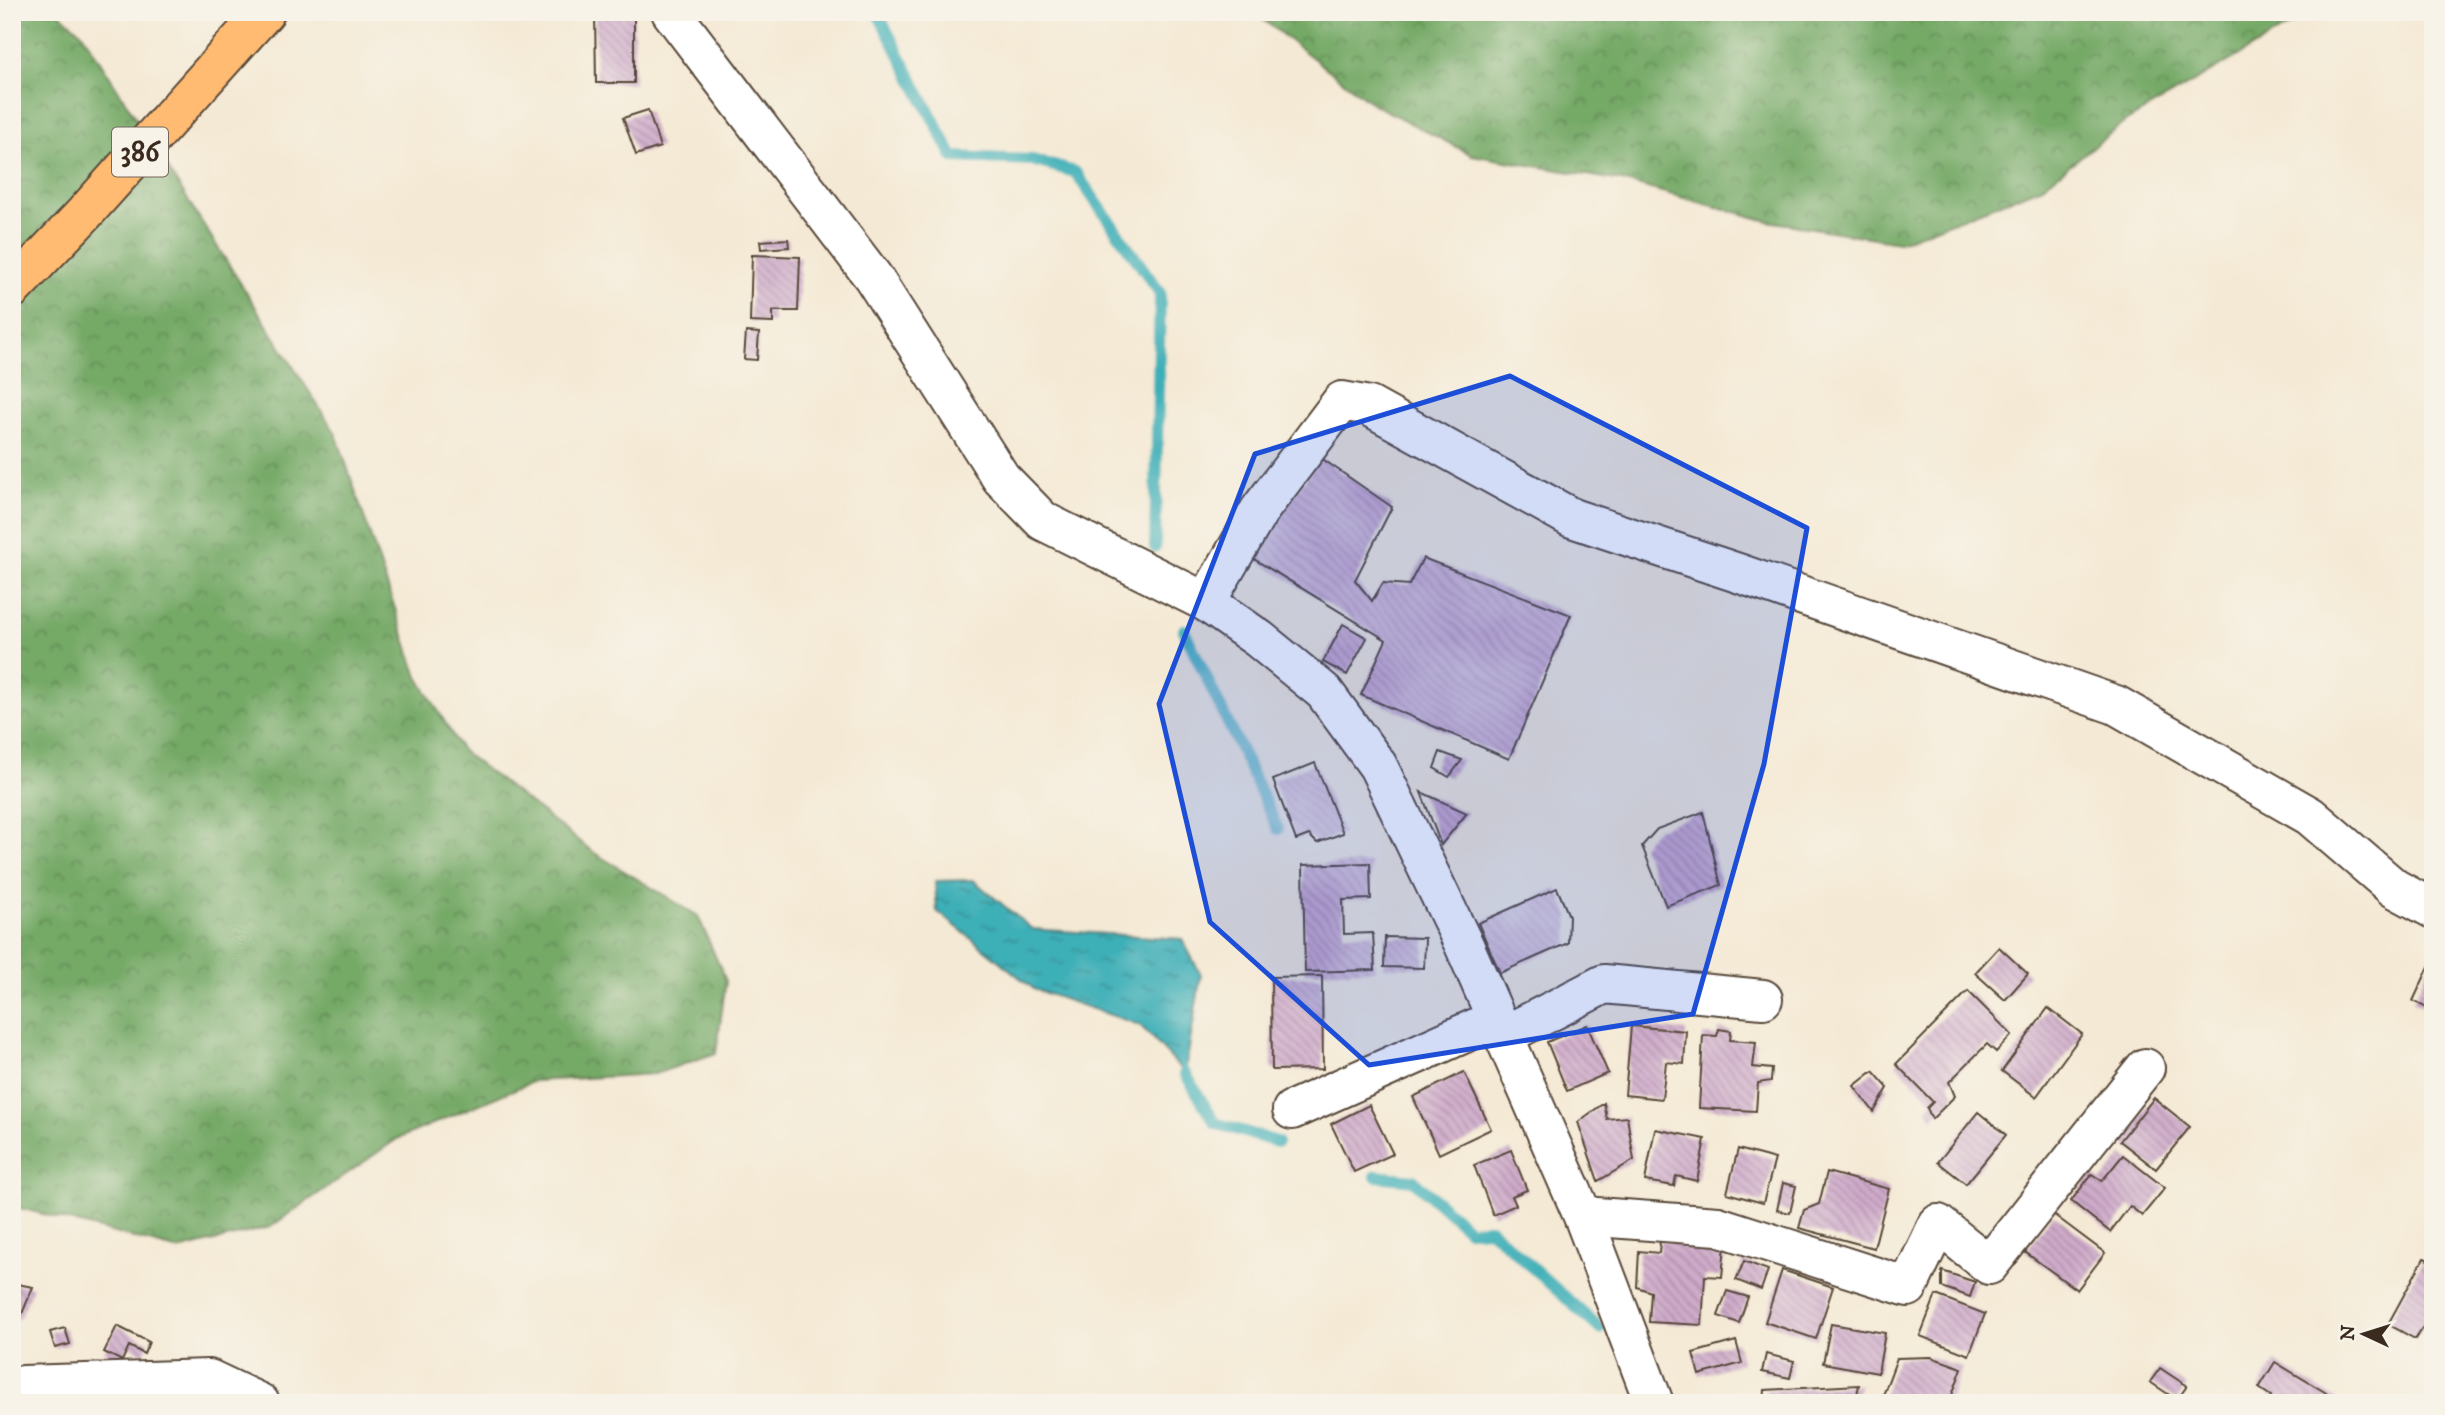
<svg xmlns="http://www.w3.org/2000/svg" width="2445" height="1415" font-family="'IM FELL DW Pica',serif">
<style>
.forest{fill:url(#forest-crowns);stroke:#586a42;stroke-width:2}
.water{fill:url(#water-ripples);stroke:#3c6c6a;stroke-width:2}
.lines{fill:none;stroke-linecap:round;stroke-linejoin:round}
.stream{stroke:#3eafb7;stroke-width:12}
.building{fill:url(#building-back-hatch)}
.street-casing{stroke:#574739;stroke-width:42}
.highway-casing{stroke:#574739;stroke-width:42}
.street{stroke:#fff;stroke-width:38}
.highway{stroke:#ffbb71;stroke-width:38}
.marked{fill:#1d4ed8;fill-opacity:0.2;stroke:#1d4ed8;stroke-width:5;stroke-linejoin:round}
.labels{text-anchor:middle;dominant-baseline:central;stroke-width:7;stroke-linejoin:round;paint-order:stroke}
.shield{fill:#f7f3e8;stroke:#73665b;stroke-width:2}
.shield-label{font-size:28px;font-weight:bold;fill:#3b2a1e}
</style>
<defs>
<pattern id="forest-crowns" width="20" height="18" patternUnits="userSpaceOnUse" patternTransform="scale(1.75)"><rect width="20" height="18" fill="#74a966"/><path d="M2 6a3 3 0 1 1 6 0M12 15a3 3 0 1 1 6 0" fill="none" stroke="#608a53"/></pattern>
<pattern id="water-ripples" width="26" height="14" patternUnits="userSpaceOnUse" patternTransform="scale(1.75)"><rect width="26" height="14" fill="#3eafb7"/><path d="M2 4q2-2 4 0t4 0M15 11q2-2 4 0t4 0" fill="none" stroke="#358f94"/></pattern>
<pattern id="building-back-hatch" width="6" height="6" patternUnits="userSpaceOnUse" patternTransform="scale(1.75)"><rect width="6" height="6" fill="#cfabcb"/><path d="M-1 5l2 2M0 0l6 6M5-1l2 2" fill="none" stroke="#a98ba4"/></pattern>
</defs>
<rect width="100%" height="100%" fill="#f7f3e8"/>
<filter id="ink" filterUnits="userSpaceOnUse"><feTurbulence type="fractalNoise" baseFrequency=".0143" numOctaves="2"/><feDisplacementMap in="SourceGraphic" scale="14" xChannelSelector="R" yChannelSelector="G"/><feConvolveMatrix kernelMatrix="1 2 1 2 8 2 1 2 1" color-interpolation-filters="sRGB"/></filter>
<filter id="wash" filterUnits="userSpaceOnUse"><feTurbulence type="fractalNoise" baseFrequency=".00686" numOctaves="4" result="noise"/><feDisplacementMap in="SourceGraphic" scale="28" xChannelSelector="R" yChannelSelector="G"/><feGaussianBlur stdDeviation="1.57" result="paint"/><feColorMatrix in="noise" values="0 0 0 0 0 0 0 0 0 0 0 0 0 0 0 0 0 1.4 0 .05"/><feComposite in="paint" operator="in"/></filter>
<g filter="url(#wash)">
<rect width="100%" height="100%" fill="#f4e9d4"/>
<g class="forest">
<path d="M12,12H58L82,33L336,434L418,677L462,751L593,852L698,916L726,981L716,1053L655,1074L534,1081L397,1139L270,1227L179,1250L12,1206Z"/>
<path d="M1253,12H2313L2125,122L2040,188L1899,242L1768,221L1622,181L1472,155L1373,104Z"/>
</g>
<path class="water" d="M973,880L1032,929L1182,939L1201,975L1185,1073L1140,1025L1034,989L937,911L935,881Z"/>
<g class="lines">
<g class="stream">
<path d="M877,12L953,157L1032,160L1075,172L1160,293L1155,547"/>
<path d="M1184,630L1278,829"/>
<path d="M1185,1073L1215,1123L1277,1142"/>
<path d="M1376,1176L1413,1180L1469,1230L1490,1229L1600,1329"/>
</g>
</g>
<g id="blocks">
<g class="building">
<path d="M595,12H634V83H596Z"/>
<path d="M648,110L660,147L636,155L623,118Z"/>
<path d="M788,239L789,247L761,249L760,241Z"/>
<path d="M752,255L800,257L798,311H773V323L750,322Z"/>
<path d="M746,332L759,333L757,360L744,359Z"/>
<path d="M1321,458L1392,507L1355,580L1372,601L1383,583L1409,585L1423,558L1571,615L1509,759L1361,695L1386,640L1249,556Z"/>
<path d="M1343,624L1367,638L1347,675L1323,662Z"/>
<path d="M1440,752L1462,760L1449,777L1434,768Z"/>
<path d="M1315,763L1343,833L1317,843L1309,835L1296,840L1273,780Z"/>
<path d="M1421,792L1467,813L1441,845Z"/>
<path d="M1703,812L1721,885L1666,906L1642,846L1657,829Z"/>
<path d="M1370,863L1371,899L1343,900L1344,934L1373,933L1375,970L1305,972L1303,865Z"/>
<path d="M1557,888L1569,916L1568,943L1500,973L1478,923Z"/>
<path d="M1385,937L1425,938L1424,968L1384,967Z"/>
<path d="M1999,947L2028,974L2005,1000L1975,973Z"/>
<path d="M2433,958V1011L2413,1001Z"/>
<path d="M1322,976L1323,1069L1272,1070L1271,977Z"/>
<path d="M1968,991L2012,1035L1996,1052L1987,1044L1949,1082L1955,1096L1932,1119L1927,1108L1933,1102L1896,1064Z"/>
<path d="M2048,1008L2082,1034L2036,1097L2002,1071Z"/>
<path d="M1587,1025L1608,1073L1567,1091L1547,1042Z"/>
<path d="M1631,1026L1686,1031L1684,1064L1666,1062L1662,1099L1625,1095Z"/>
<path d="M1719,1029L1731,1031L1730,1040L1756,1042L1753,1067L1772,1069L1771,1081L1758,1083L1756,1111L1699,1108L1703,1035L1717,1036Z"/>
<path d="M1873,1071L1888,1088L1874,1112L1854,1086Z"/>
<path d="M1464,1072L1491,1129L1439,1154L1413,1097Z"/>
<path d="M2154,1098L2190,1127L2156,1169L2120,1141Z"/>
<path d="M1604,1103L1607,1119L1627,1117L1634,1160L1598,1181L1578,1122Z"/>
<path d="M1369,1105L1393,1154L1354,1172L1331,1124Z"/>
<path d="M1978,1112L2006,1135L1966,1184L1938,1162Z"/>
<path d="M1655,1129L1705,1139L1697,1181L1676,1176L1674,1186L1645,1181Z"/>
<path d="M1738,1149L1775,1159L1763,1203L1727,1193Z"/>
<path d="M1511,1150L1527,1190L1512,1196L1516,1205L1493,1215L1474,1165Z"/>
<path d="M2123,1155L2165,1188L2142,1216L2130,1206L2110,1232L2071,1201L2092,1174L2102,1181Z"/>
<path d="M1827,1172L1889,1189L1874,1248L1799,1228L1804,1210L1819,1204Z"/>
<path d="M1783,1183L1796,1186L1790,1213L1777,1210Z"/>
<path d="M2053,1214L2105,1253L2077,1290L2025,1252Z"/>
<path d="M1660,1241L1725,1245L1722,1277L1705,1276L1702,1325L1649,1322L1651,1292L1637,1287L1639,1251L1659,1253Z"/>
<path d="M2424,1258L2433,1262V1334L2422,1328L2415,1339L2388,1324Z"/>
<path d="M1744,1261L1768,1270L1761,1290L1736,1280Z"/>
<path d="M1782,1270L1833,1287L1816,1339L1765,1322Z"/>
<path d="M1942,1271L1975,1282L1970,1297L1942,1287Z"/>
<path d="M12,1283L33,1287L20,1319L12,1318Z"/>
<path d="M1727,1291L1748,1297L1739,1323L1718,1316Z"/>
<path d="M1936,1295L1985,1314L1969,1355L1920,1336Z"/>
<path d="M1831,1324L1885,1333L1878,1373L1823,1363Z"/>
<path d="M117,1326L149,1342L144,1354L129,1346L122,1361L104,1352Z"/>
<path d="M65,1328L70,1344L55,1348L50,1332Z"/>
<path d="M1736,1341L1742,1363L1699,1375L1693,1353Z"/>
<path d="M1766,1354L1794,1361L1790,1378L1762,1372Z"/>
<path d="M1931,1357L1962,1368L1949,1403H1895L1882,1398L1897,1358Z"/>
<path d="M2275,1362L2343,1403H2267L2271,1396L2259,1388Z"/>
<path d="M2160,1368L2187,1386L2177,1400L2150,1382Z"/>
<path d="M1859,1385L1856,1400L1838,1403H1764L1765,1390Z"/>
</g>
</g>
</g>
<g filter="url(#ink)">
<use href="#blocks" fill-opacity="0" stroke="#574739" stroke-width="2"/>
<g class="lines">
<g class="street-casing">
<g id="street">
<path d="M671,12L873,277L1001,478L1043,521L1206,602L1259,639L1324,692L1378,766L1464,945L1583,1216L1654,1403"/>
<path d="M1206,602L1259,511L1342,401L1369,406L1572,518L1738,573L2116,705L2310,816L2394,888L2433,909"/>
<path d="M1503,1036L1604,984L1763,999"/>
<path d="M1292,1110L1496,1019"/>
<path d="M1583,1216L1718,1226L1908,1287L1938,1224L1989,1265L2145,1068"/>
<path d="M23,1385L209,1379L260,1403"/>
</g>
</g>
<g class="highway-casing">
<path id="highway" d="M12,289L83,215L265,12"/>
</g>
<use href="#street" class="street"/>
<use href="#highway" class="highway"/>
</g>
</g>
<path class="marked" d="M1510,376L1807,528L1764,764L1693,1014L1369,1065L1210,922L1159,704L1255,454Z"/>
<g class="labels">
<rect class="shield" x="112" y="127.5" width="56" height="49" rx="5"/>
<g class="shield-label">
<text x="140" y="152">386</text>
</g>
</g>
<rect width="2445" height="1415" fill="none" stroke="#f7f3e8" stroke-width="42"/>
<g transform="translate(2364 1334) rotate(274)" stroke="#f7f3e8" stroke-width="5" paint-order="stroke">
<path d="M0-5L12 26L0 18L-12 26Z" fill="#3b2a1e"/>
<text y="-10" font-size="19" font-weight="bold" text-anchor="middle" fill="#3b2a1e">N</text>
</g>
</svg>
